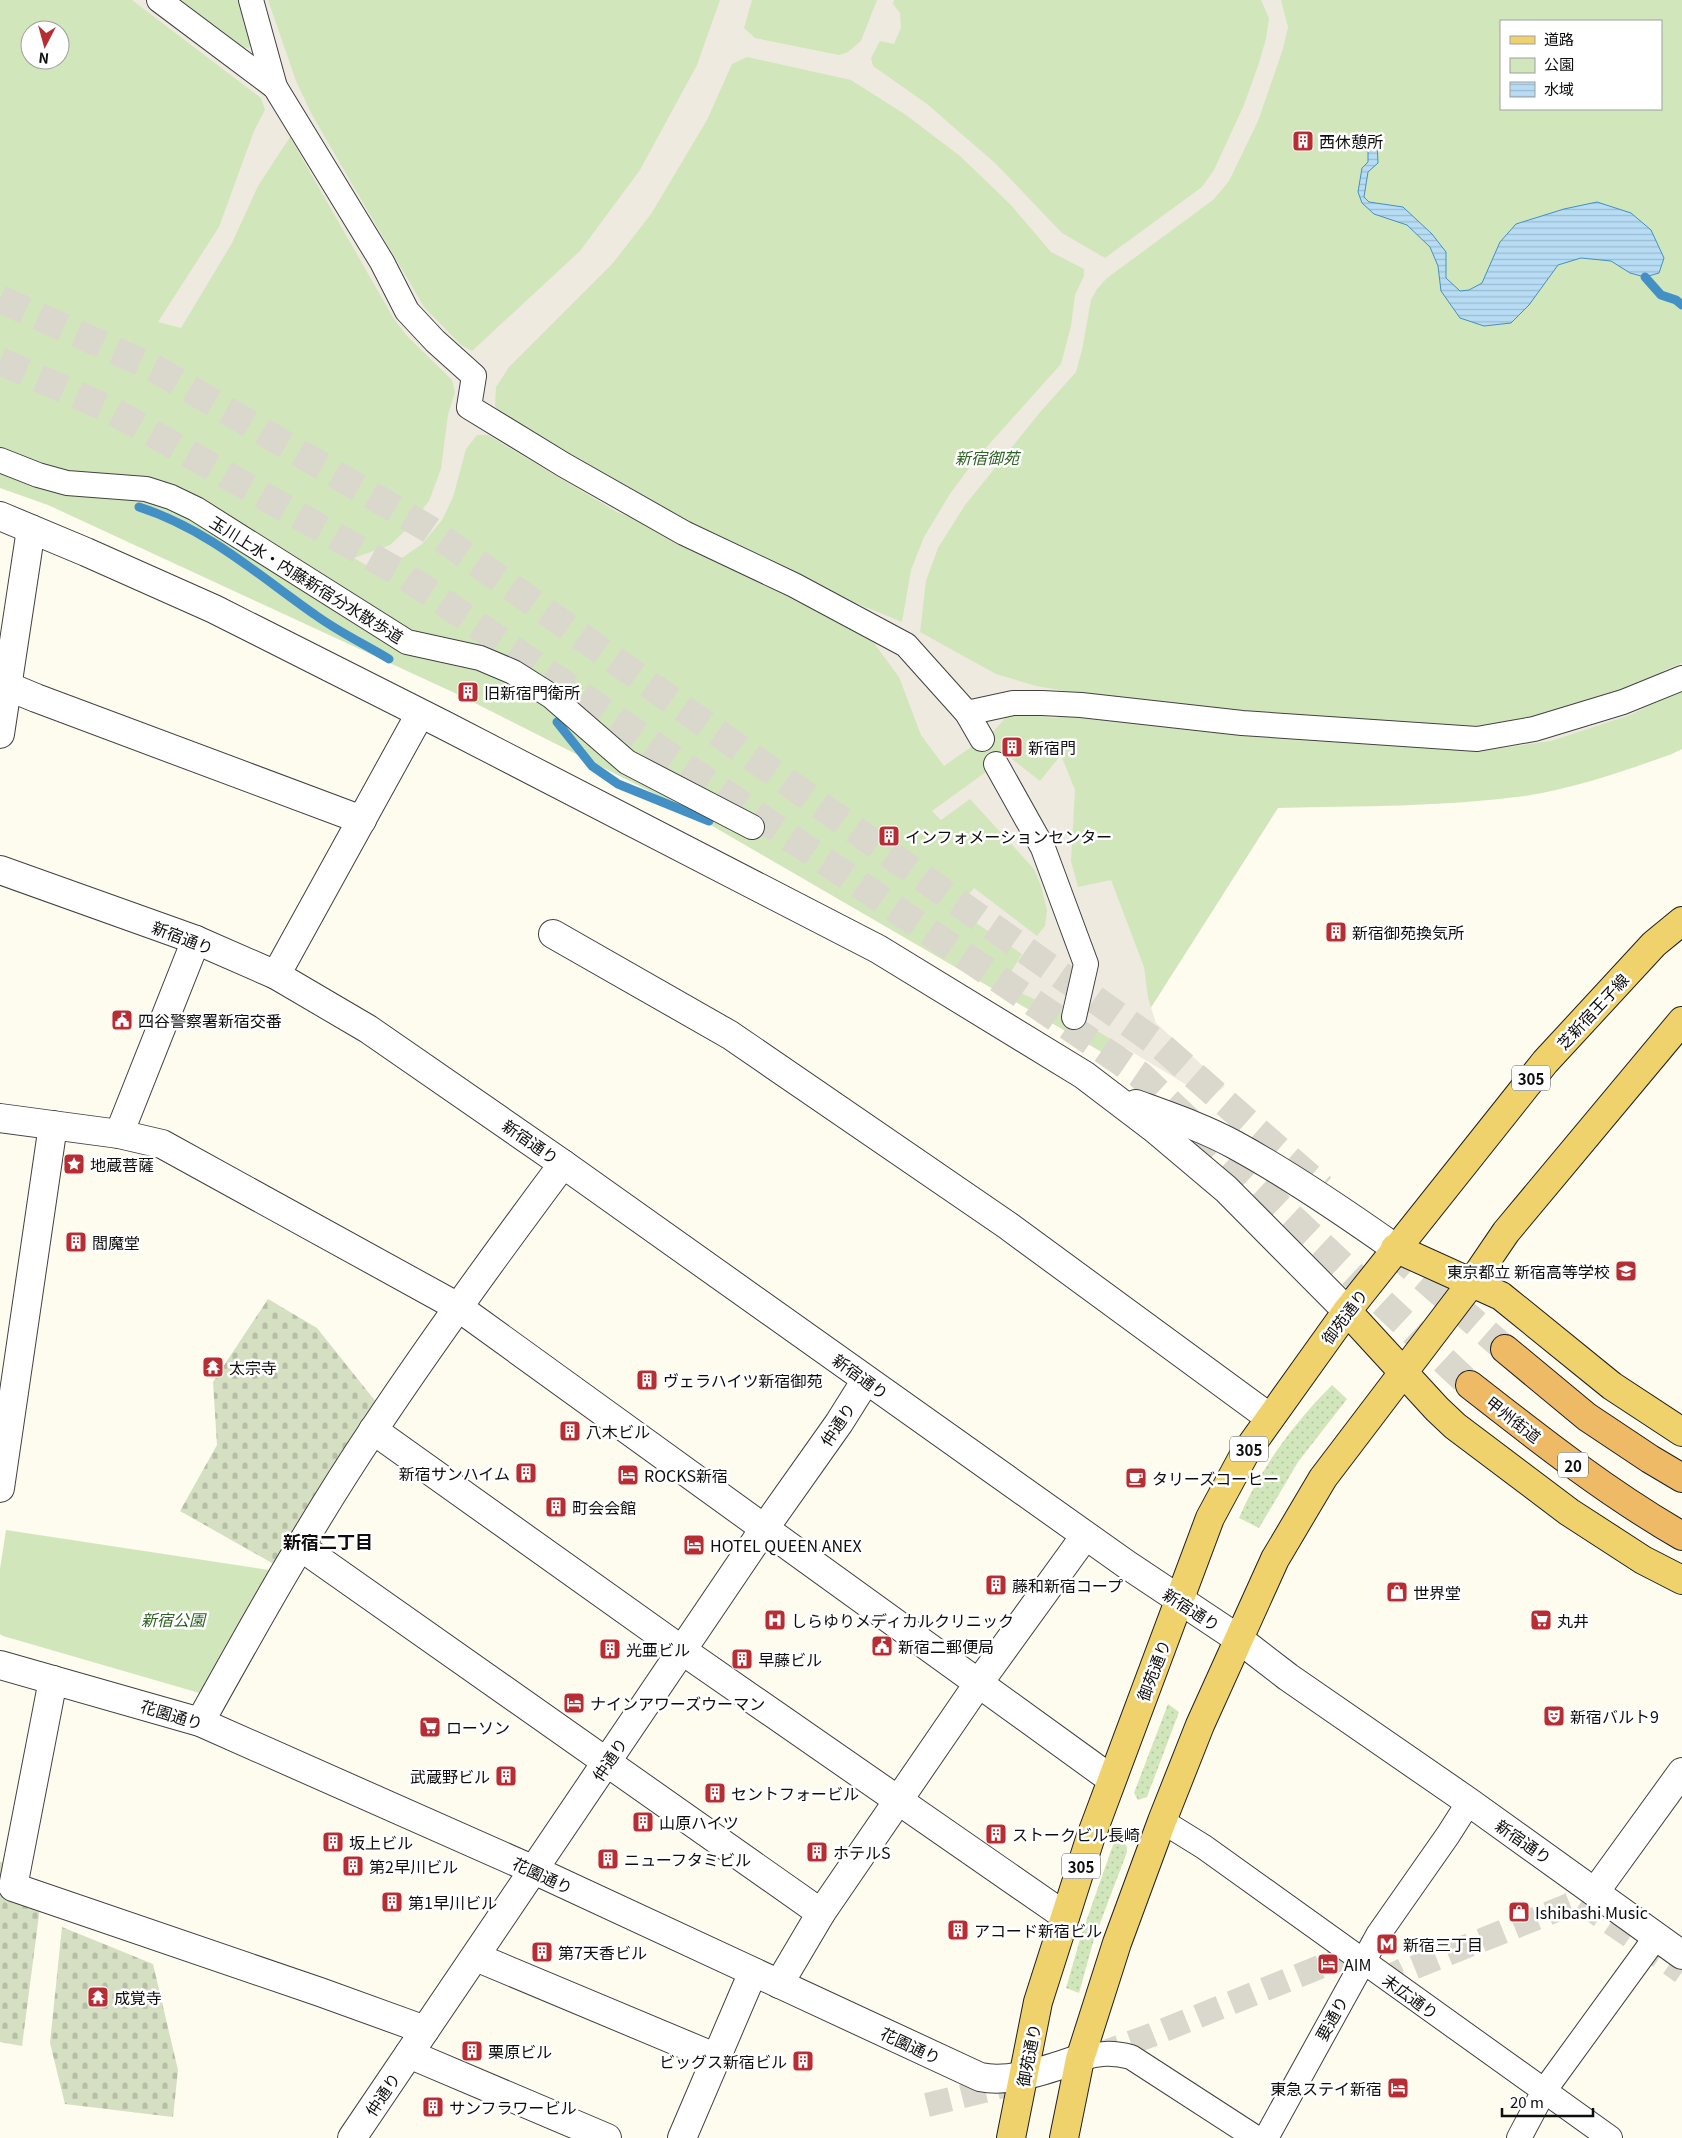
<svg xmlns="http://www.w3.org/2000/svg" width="1682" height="2138" font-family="Georgia,'Noto Sans JP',serif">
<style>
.grass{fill:url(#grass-dots)}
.cemetery{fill:url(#cemetery-stones)}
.park{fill:#d1e7bb;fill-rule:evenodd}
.plaza{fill:#eeeadf;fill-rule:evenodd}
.water{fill:url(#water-rules);stroke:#4290c5}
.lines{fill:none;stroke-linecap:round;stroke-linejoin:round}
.stream{stroke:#4290c5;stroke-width:9}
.pedestrian-tunnel{stroke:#dad7cd;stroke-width:24;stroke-dasharray:24 12;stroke-linecap:butt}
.trunk-tunnel{stroke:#dad7cd;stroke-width:28;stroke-dasharray:28 14;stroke-linecap:butt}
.pedestrian-casing{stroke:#414141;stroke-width:26}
.minor-casing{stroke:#414141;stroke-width:30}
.tertiary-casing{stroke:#414141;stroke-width:30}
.primary-casing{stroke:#1f1f1f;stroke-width:30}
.trunk-casing{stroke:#1f1f1f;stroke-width:30}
.pedestrian{stroke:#fff;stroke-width:24}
.minor{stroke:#fff;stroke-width:28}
.tertiary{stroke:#fff;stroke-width:28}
.primary{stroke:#f0d26d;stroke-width:28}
.trunk{stroke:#eeba66;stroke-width:28}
.labels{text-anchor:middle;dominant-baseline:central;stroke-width:5;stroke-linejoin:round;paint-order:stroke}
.shield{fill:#fff;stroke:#565656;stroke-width:1}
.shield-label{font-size:15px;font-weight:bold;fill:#0e0e0e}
.poi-label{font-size:16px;fill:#0e0e0e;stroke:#fff;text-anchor:start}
.park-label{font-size:16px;font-style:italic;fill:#2e6222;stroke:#fff}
.street-label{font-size:16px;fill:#0e0e0e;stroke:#fff}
.neighbourhood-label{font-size:18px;font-weight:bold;fill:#0e0e0e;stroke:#fff}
</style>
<defs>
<pattern id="grass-dots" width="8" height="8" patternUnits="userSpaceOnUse" patternTransform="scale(1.25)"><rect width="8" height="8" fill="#d1e7bb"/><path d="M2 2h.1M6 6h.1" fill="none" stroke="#b2c5a0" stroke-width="1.8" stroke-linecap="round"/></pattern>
<pattern id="cemetery-stones" width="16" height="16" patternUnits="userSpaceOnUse" patternTransform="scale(1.25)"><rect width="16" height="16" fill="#d5dfc1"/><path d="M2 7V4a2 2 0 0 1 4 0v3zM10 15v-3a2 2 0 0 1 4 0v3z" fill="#b6bea5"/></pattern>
<pattern id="water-rules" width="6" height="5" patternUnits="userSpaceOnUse" patternTransform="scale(1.25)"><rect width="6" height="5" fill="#b7dcf3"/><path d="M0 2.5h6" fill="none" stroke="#9cbccf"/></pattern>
</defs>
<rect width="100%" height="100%" fill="#fefbef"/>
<g class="grass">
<path d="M1332,1385L1347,1399L1298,1462L1259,1528L1239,1518C1260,1469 1294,1423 1332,1385Z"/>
<path d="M1168,1704L1179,1712L1147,1797L1138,1800L1134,1793Z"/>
<path d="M1120,1841C1126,1843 1127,1846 1127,1852L1094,1939L1079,1993L1066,1988L1081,1936L1113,1845Z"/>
</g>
<g class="cemetery">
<path d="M268,1299L317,1328L376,1402L279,1567L180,1511L217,1445L213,1382Z"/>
<path d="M0,1862L7,1863L1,1895L40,1907L22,2046L0,2042Z"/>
<path d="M62,1927L153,1964L178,2070L173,2117L65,2104L50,2043Z"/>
</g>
<g class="park">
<path d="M0,0H1682V749L1672,754C1624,771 1576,788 1525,796C1443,807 1360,806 1278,808L1117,1061L673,803L459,695L48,505L0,488ZM1501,21H1661V109H1501ZM30,30H60V60H30Z"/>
<path d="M6,1530L276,1571L203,1694L3,1636L0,1634V1569Z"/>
</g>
<g class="plaza">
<path d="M132,0H179L241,47L249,48L251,40L238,0H268L296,81L311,113L352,184L424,307L461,345L472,351L580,251L640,170L697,65L720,0H752L744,28L755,38L839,55L848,52L861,41L877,0H894L893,4L900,13L901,28L894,44L880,41L871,58L873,66L927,104L996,164L1062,233L1105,258L1202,187L1214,170L1244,105L1258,66L1266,39L1269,18L1261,0H1281L1288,27L1283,49L1258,121L1229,181L1213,200L1107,278L1097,289L1091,300L1082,350L1076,372L1041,411L965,505L938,548L926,581L920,632L996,674L1036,686L1095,696L1298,718L1470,730L1537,720L1640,688L1665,670L1682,663V689L1630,715L1551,741L1481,751L1373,744L1067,716L1053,718L1011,711L994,731L944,766L921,735L899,677L865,631L831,618L697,552L656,528L617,512L488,435H477L466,449L453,497L442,520L422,544L380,573L354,558L390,545L406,530L429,501L441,469L448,415L455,392L452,380L407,336L394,319L290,137L258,186L232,243L181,328L158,322L219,227L254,131L265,110L261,98ZM747,57L851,80L906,115L960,156L1010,204L1051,252L1084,269V276L1075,295L1071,326L1061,364L975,460L950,494L924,537L911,570L902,622L841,597L795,572L630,494L503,415L495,406L496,387L509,367L613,263L651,214L707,120L732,64Z"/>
<path d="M1061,755L1075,790L1071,861L1078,887L1111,880L1144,967L1148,998L1156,1023L1225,1086L1210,1099L1074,1017L1003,985L1022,954L957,910L974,888L1037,936L1045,926L1047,910L1041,886L1034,869L970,799L941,820L932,811L1008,756L1040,781Z"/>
</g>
<path class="water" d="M1368,142L1377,143L1378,163L1368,172L1364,197L1369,202L1403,207L1432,234L1446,252V278L1460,291L1469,290L1482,283L1500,242L1516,224L1564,209L1597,202L1631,213L1651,230L1664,258L1659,273L1645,277L1630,273L1611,261L1581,258L1558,265L1529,305L1511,323L1484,326L1460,318L1441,291L1438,266L1430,247L1407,225L1374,214L1362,203L1358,192L1362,168L1368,162Z"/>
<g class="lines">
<g class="stream">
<path d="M1645,277L1661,295L1676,300L1682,305"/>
<path d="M139,507C207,529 257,574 314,614C337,631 364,644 389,659"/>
<path d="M557,722L592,766L618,784L709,821"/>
</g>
<g class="pedestrian-tunnel">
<path d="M1097,2055L1149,2036L1377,1944L1393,1976L1579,1901L1682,1972"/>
<path d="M927,2105L1016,2083"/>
</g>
<g class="trunk-tunnel">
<path d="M0,299L154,368L429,529L1161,1046L1322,1188"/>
<path d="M0,361L111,410L402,574L1140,1075L1470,1385"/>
<path d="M1392,1250L1505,1349"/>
</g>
<g class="pedestrian-casing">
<g id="pedestrian">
<path d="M159,0L275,87L382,262L407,311L435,341L474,376L469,407L564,465L684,533L794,585L906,645L967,713L982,739"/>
<path d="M251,0L275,87"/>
<path d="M0,460L38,475L67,483L146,489L171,497L196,509L407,642L480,658L513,672L551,696L627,762L752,827"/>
<path d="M967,713L1013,703H1042L1081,705L1242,723L1477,739L1534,729L1623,702L1682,678"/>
<path d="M996,764L1043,848L1086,964L1074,1017"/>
<path d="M1162,1821L1204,1847L1610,2138"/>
<path d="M1080,2059C1099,2053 1112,2052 1131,2057L1256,2138"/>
<path d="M1266,2138L1378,1935L1448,1835L1469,1802"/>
<path d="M1519,2138L1544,2091L1656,1937"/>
</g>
</g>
<g class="minor-casing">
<g id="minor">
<path d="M0,683L36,698L362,820"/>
<path d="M553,934L730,1035L1007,1225L1270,1418"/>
<path d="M276,975L420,714"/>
<path d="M0,1118L119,1134L162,1144L458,1307L1111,1779"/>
<path d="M119,1134L196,940"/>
<path d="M373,1430L683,1651L1065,1916"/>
<path d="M0,1488L53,1125"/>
<path d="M301,1547L821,1913"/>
<path d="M0,1665L200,1722L534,1870L980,2077C1012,2084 1049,2068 1080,2059"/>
<path d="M53,1680L13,1887L320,1992L425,2030"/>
<path d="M200,1722C255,1623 311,1523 374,1429C434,1339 498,1251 563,1164"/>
<path d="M1595,1892L1682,1772"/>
<path d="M476,1957L717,2058"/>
<path d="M779,1984L821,1913L978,1684L1085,1536"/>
<path d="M409,2054L607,2138"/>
<path d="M352,2138L764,1529L839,1423L866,1380"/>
<path d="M682,2138L753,1972"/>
</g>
</g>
<g class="tertiary-casing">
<g id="tertiary">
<path d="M0,516L86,552L214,609L444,725L878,949L1084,1075L1155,1129L1226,1189L1347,1311"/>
<path d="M0,734L31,529"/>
<path d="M0,870L196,940L276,975L368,1029L563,1164L1126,1564L1240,1640L1288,1677L1469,1802L1682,1955"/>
<path d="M1136,1104C1169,1116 1204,1128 1235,1145C1290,1175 1344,1212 1395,1248"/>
</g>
</g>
<g class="primary-casing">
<g id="primary">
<path d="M1395,1248L1501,1296L1612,1386L1682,1432"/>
<path d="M1347,1311L1437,1409L1455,1426L1569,1512L1643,1560L1682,1580"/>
<path d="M1011,2138L1038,2002L1090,1839L1210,1518L1244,1455L1347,1311L1545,1062L1654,944L1682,921"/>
<path d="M1064,2138L1080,2059L1117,1943L1162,1821L1200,1725L1275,1559L1323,1478L1472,1282L1506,1232L1682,1021"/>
</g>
</g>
<g class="trunk-casing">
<g id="trunk">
<path d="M1505,1349L1587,1417L1650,1459L1682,1478"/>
<path d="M1470,1385C1539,1439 1606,1492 1682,1536"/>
</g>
</g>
<use href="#pedestrian" class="pedestrian"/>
<use href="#minor" class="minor"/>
<use href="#tertiary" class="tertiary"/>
<use href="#primary" class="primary"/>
<use href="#trunk" class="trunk"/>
</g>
<defs>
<g id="building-square" transform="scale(1.125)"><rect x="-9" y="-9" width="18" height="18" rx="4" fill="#b62e33" stroke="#fff"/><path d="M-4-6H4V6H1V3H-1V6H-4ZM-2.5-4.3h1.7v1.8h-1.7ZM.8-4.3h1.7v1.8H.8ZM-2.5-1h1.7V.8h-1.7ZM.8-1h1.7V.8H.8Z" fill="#fff"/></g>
<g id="civic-square" transform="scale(1.125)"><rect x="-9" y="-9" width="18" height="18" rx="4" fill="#b62e33" stroke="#fff"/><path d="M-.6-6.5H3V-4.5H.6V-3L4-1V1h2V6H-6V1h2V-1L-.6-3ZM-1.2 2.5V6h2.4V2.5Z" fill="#fff"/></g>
<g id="sight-square" transform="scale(1.125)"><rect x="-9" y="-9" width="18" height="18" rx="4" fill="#b62e33" stroke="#fff"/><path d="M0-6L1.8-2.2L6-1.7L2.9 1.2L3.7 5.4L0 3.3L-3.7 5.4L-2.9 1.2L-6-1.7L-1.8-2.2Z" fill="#fff"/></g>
<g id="school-square" transform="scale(1.125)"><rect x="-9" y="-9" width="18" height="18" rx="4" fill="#b62e33" stroke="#fff"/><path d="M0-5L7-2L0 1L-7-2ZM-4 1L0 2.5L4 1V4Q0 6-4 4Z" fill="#fff"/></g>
<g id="temple-square" transform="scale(1.125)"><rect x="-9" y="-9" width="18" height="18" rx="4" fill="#b62e33" stroke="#fff"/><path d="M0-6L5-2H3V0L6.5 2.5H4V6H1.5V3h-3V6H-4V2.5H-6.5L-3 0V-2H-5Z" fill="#fff"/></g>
<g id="hotel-square" transform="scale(1.125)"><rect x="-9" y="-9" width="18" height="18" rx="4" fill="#b62e33" stroke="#fff"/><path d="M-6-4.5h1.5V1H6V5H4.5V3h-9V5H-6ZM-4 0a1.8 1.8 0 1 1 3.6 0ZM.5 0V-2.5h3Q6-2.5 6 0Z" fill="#fff"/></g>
<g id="cafe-square" transform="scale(1.125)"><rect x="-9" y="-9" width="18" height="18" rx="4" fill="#b62e33" stroke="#fff"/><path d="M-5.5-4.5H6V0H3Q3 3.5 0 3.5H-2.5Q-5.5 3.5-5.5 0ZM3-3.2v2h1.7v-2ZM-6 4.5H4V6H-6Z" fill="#fff"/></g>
<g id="shop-square" transform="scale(1.125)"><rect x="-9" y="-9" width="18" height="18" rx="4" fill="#b62e33" stroke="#fff"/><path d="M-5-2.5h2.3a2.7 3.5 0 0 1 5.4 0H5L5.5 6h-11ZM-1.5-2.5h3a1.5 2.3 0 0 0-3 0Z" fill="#fff"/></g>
<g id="hospital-square" transform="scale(1.125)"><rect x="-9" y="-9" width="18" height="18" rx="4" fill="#b62e33" stroke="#fff"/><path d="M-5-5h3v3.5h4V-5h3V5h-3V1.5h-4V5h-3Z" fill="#fff"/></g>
<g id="supermarket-square" transform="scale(1.125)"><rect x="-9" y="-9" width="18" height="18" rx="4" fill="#b62e33" stroke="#fff"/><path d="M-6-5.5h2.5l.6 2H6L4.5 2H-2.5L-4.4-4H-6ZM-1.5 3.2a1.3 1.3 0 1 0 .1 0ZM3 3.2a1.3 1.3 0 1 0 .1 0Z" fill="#fff"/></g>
<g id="theatre-square" transform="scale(1.125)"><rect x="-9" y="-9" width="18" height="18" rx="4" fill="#b62e33" stroke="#fff"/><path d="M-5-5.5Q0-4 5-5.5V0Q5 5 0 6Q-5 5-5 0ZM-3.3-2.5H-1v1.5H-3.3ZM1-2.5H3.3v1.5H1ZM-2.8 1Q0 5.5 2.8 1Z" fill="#fff"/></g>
<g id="metro-square" transform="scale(1.125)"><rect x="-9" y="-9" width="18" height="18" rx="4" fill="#b62e33" stroke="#fff"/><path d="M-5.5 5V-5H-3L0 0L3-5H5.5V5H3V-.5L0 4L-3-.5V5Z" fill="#fff"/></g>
</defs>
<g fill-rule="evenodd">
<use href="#building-square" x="1303" y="141"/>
<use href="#building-square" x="468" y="692"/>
<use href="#building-square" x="1012" y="747"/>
<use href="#building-square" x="889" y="836"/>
<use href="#building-square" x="1336" y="932"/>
<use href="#civic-square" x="122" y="1020"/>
<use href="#sight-square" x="74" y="1164"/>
<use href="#building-square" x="76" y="1242"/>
<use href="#school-square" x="1626" y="1271"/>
<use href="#temple-square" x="213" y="1367"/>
<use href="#building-square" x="647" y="1380"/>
<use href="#building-square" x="570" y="1431"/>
<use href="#building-square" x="526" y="1473"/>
<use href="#hotel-square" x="628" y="1475"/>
<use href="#cafe-square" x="1136" y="1478"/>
<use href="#building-square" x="556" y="1507"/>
<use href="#hotel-square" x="694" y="1545"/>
<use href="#building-square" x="996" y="1585"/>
<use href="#shop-square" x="1397" y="1592"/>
<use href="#hospital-square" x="775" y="1620"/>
<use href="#supermarket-square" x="1541" y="1620"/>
<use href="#civic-square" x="882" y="1646"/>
<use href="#building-square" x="610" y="1649"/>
<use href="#building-square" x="742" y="1659"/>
<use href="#hotel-square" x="574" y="1703"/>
<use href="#theatre-square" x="1554" y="1716"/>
<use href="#supermarket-square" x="430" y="1727"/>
<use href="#building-square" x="506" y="1776"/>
<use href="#building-square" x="715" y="1793"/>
<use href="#building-square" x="643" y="1822"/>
<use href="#building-square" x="996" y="1834"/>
<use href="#building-square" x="333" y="1842"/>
<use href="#building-square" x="817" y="1852"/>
<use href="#building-square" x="608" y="1859"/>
<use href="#building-square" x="353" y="1866"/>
<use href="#building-square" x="392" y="1902"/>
<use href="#shop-square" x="1519" y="1912"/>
<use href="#building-square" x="958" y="1930"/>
<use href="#metro-square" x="1387" y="1944"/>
<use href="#building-square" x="542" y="1952"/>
<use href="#hotel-square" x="1328" y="1964"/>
<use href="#temple-square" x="98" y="1997"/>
<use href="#building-square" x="472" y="2051"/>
<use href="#building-square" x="803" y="2061"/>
<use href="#hotel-square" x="1398" y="2088"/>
<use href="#building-square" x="433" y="2107"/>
</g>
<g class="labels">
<g class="shield">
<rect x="1512" y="1065.5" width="38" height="25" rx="4"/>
<rect x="1230" y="1436.5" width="38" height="25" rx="4"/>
<rect x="1558" y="1452.5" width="30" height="25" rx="4"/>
<rect x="1062" y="1853.5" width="38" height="25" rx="4"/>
</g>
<g class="shield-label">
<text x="1531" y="1078">305</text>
<text x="1249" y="1449">305</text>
<text x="1573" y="1465">20</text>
<text x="1081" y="1866">305</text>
</g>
<g class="poi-label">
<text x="1319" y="141">西休憩所</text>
<text x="484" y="692">旧新宿門衛所</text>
<text x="1028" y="747">新宿門</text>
<text x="905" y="836">インフォメーションセンター</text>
<text x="1352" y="932">新宿御苑換気所</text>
<text x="138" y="1020">四谷警察署新宿交番</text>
<text x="90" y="1164">地蔵菩薩</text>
<text x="92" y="1242">閻魔堂</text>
<text x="1610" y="1271" text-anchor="end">東京都立 新宿高等学校</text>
<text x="229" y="1367">太宗寺</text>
<text x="663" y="1380">ヴェラハイツ新宿御苑</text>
<text x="586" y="1431">八木ビル</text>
<text x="510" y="1473" text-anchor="end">新宿サンハイム</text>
<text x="644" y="1475">ROCKS新宿</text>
<text x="1152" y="1478">タリーズコーヒー</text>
<text x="572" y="1507">町会会館</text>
<text x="710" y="1545">HOTEL QUEEN ANEX</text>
<text x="1012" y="1585">藤和新宿コープ</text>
<text x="1413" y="1592">世界堂</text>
<text x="791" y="1620">しらゆりメディカルクリニック</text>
<text x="1557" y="1620">丸井</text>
<text x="898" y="1646">新宿二郵便局</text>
<text x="626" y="1649">光亜ビル</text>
<text x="758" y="1659">早藤ビル</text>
<text x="590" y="1703">ナインアワーズウーマン</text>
<text x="1570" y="1716">新宿バルト9</text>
<text x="446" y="1727">ローソン</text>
<text x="490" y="1776" text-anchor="end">武蔵野ビル</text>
<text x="731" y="1793">セントフォービル</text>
<text x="659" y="1822">山原ハイツ</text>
<text x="1012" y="1834">ストークビル長崎</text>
<text x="349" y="1842">坂上ビル</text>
<text x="833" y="1852">ホテルS</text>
<text x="624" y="1859">ニューフタミビル</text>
<text x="369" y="1866">第2早川ビル</text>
<text x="408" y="1902">第1早川ビル</text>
<text x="1535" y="1912">Ishibashi Music</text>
<text x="974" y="1930">アコード新宿ビル</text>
<text x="1403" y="1944">新宿三丁目</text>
<text x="558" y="1952">第7天香ビル</text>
<text x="1344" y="1964">AIM</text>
<text x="114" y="1997">成覚寺</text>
<text x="488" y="2051">栗原ビル</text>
<text x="787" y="2061" text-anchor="end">ビッグス新宿ビル</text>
<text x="1382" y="2088" text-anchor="end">東急ステイ新宿</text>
<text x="449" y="2107">サンフラワービル</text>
</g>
<g class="park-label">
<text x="987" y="457">新宿御苑</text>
<text x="173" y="1619">新宿公園</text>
</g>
<g class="street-label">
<text transform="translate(307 579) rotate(32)">玉川上水・内藤新宿分水散歩道</text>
<text transform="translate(183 937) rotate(21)">新宿通り</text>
<text transform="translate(1592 1011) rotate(-47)">芝新宿王子線</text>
<text transform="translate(531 1141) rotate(35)">新宿通り</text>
<text transform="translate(1344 1316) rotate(-53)">御苑通り</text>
<text transform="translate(861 1376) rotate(36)">新宿通り</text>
<text transform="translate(1514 1419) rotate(38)">甲州街道</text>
<text transform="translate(837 1424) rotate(-56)">仲通り</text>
<text transform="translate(1192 1609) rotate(33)">新宿通り</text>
<text transform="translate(1153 1670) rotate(-69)">御苑通り</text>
<text transform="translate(172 1714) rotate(17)">花園通り</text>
<text transform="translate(609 1759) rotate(-56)">仲通り</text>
<text transform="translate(1524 1841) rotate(35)">新宿通り</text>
<text transform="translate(543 1875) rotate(25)">花園通り</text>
<text transform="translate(1411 1996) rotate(36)">末広通り</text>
<text transform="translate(1331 2018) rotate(-61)">要通り</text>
<text transform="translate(911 2045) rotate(25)">花園通り</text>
<text transform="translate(1028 2055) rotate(-79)">御苑通り</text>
<text transform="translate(382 2094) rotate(-56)">仲通り</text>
</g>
<g class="neighbourhood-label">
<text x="328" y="1541">新宿二丁目</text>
</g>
</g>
<rect x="1500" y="20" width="162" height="90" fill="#ffffff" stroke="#9f9f9f"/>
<rect x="1510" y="36" width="25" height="8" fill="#f0d26d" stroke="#9f9f9f"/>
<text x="1544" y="45" font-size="15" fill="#0e0e0e">道路</text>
<rect x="1510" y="58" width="25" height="15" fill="#d1e7bb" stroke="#9f9f9f"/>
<text x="1544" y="70" font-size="15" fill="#0e0e0e">公園</text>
<rect x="1510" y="82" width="25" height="15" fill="url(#water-rules)" stroke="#9f9f9f"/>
<text x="1544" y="95" font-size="15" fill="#0e0e0e">水域</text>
<g transform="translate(45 45) rotate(186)"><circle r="24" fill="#ffffff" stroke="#9f9f9f"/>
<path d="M0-4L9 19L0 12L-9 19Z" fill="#b62e33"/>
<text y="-8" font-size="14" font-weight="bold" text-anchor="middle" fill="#0e0e0e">N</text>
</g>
<path d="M1502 2108v8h91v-8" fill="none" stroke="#0e0e0e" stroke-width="2.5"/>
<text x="1510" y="2108" font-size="15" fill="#0e0e0e" stroke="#ffffff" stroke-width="4" paint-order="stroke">20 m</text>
</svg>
